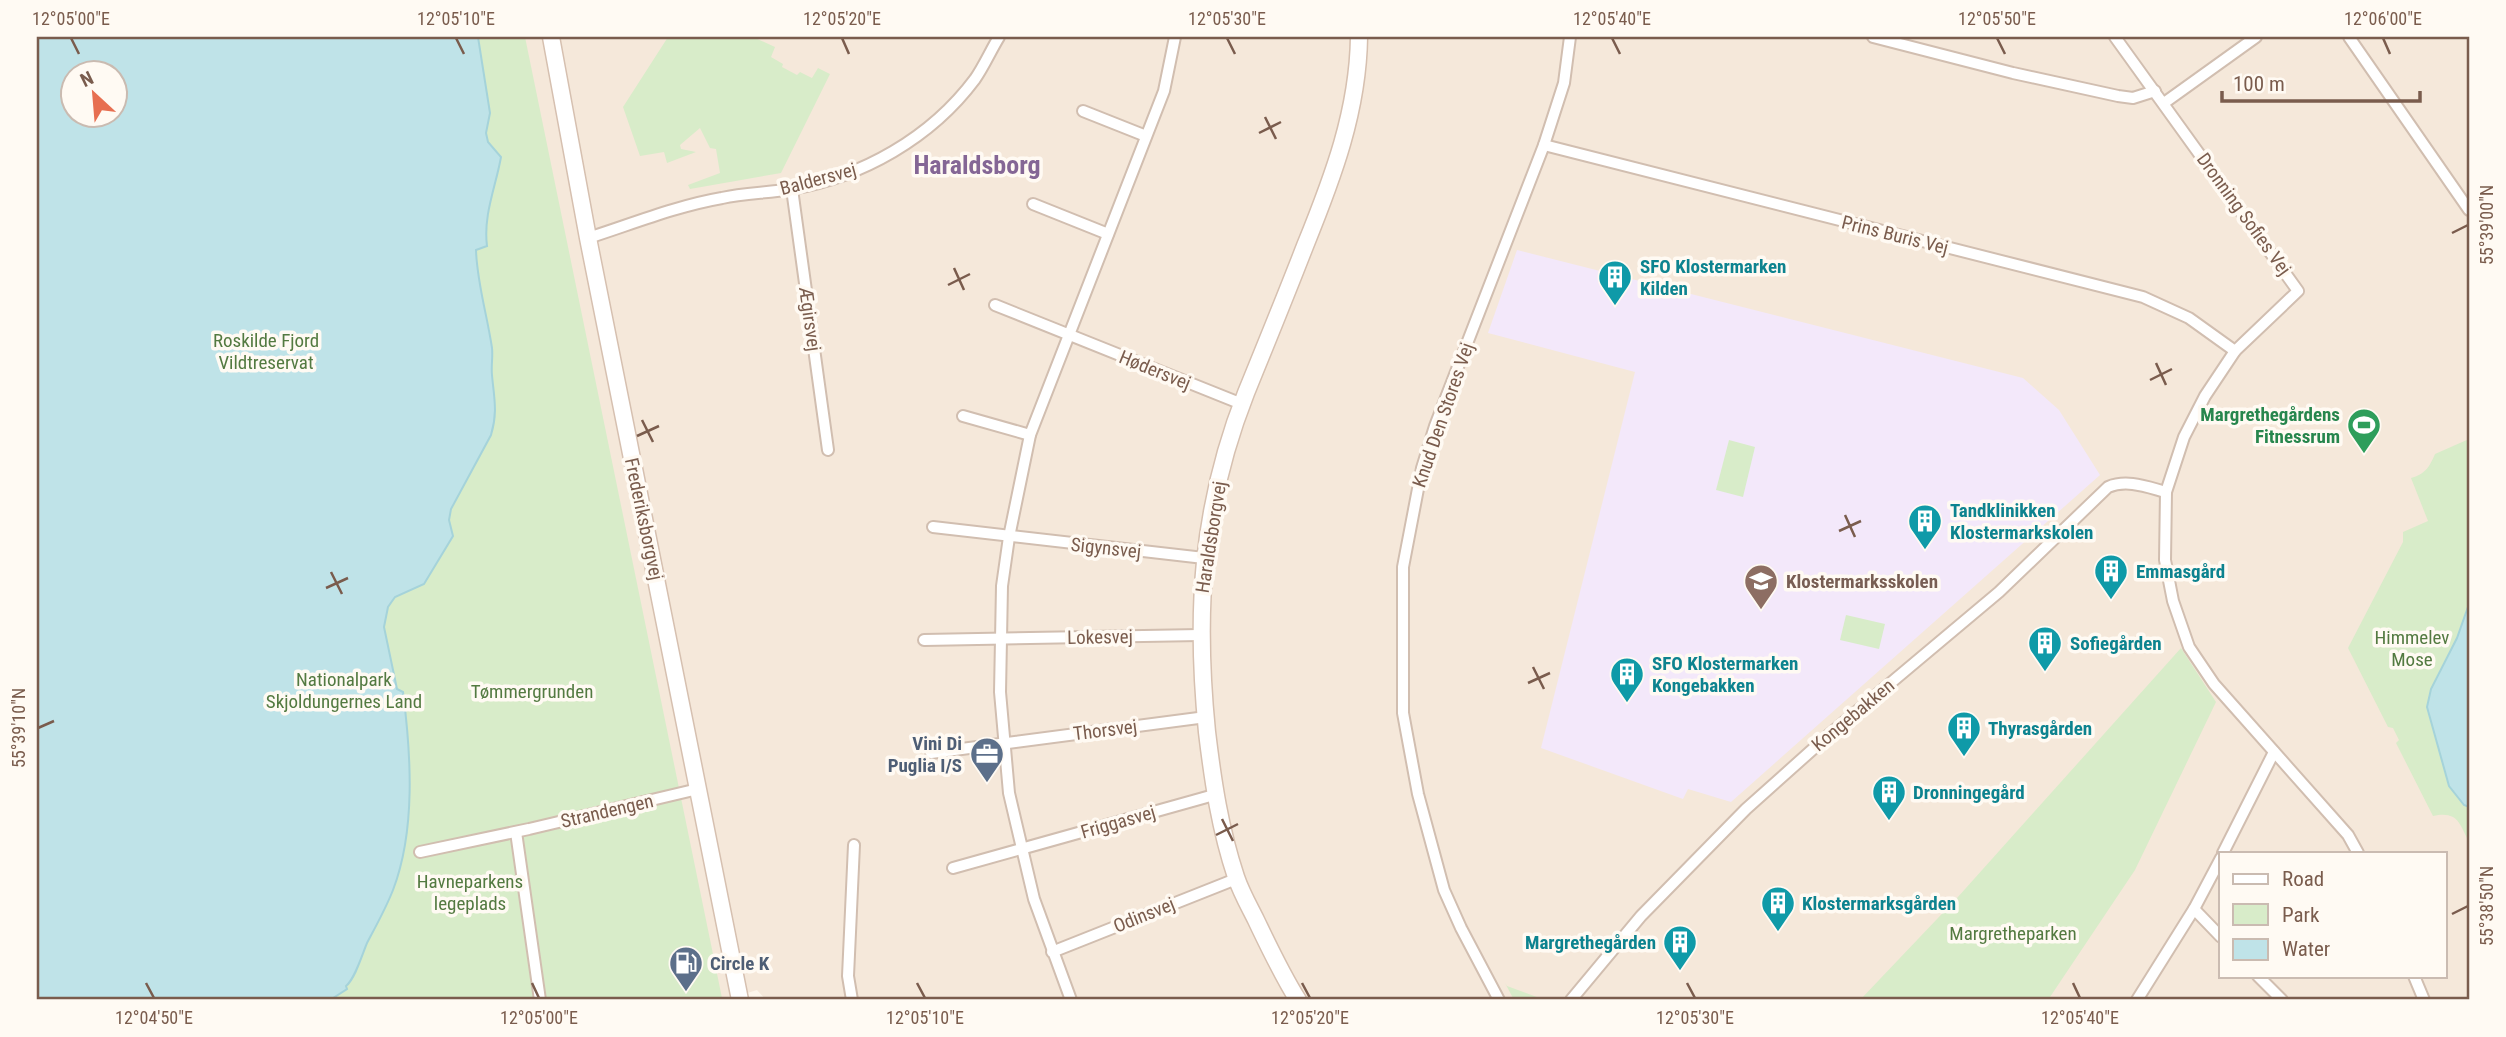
<svg xmlns="http://www.w3.org/2000/svg" width="2506" height="1037" font-family="'Roboto Condensed',sans-serif">
<style>
.residential{fill:#f5e8da;fill-rule:evenodd}
.education{fill:#f3e8fa}
.green{fill:#d8ecc9;fill-rule:evenodd}
.water{fill:#bfe3e8;stroke:#a5d3da;stroke-width:2;fill-rule:evenodd}
.lines{fill:none;stroke-linecap:round;stroke-linejoin:round}
.street-casing{stroke:#d1beb0;stroke-width:14}
.secondary-casing{stroke:#d6c0b0;stroke-width:19}
.street{stroke:#fff;stroke-width:10}
.secondary{stroke:#fff;stroke-width:16}
.ticks{fill:none;stroke:#7a5c4d;stroke-width:2.5}
.labels{text-anchor:middle;dominant-baseline:central;stroke-width:7;stroke-linejoin:round;paint-order:stroke}
.street-label{font-size:19px;fill:#7a5c4d;stroke:#fffaf3}
.culture-label{font-size:19px;font-weight:bold;fill:#0d838f;stroke:#fffaf3;text-anchor:start}
.park-label{font-size:19px;fill:#537a41;stroke:#fffaf3}
.leisure-label{font-size:19px;font-weight:bold;fill:#27864d;stroke:#fffaf3;text-anchor:end}
.education-label{font-size:19px;font-weight:bold;fill:#785e54;stroke:#fffaf3;text-anchor:start}
.service-label{font-size:19px;font-weight:bold;fill:#4e5e75;stroke:#fffaf3;text-anchor:end}
.district-label{font-size:26px;font-weight:bold;fill:#846695;stroke:#fffaf3}
.neatline{fill:none;stroke:#7a5c4d;stroke-width:2.5}
.ticks-label{font-size:18px;text-anchor:middle;fill:#7a5c4d}
</style>
<rect width="100%" height="100%" fill="#fdf6ec"/>
<path class="residential" d="M478,37H2469V1000H766L757,990L725,1000H552ZM2221,853H2445V976H2221Z"/>
<path class="education" d="M1517,250L2023,378L2059,410L2100,475L1731,802L1688,789L1683,799L1541,748L1635,372L1488,333Z"/>
<g class="green">
<path d="M37,37H525L722,998L769,1000H37ZM74,74H116V116H74Z"/>
<path d="M668,37H753L775,47L771,57L783,64L782,67L797,75L800,72L812,78L818,68L830,74L781,173L690,189L688,185L720,173L716,149L710,148L700,128L680,145L681,149L696,152L667,163L664,152L640,156L623,107Z"/>
<path d="M2469,439V842C2459,823 2458,811 2433,816L2396,743L2399,740L2393,728L2388,727L2348,648L2403,542V532L2428,521L2411,478C2425,474 2429,468 2435,454Z"/>
<path d="M1729,440L1755,447L1743,497L1716,490Z"/>
<path d="M1846,615L1885,624L1879,649L1840,640Z"/>
<path d="M2181,648L2216,702L2135,870L2048,1000H1860L1957,898Z"/>
<path d="M1505,983L1507,986L1545,1000L1554,997L1551,1000H1514Z"/>
</g>
<g class="water">
<path d="M37,37H478L490,113L486,133L488,142L501,157C496,186 483,215 487,246L476,250C477,283 487,314 492,348C493,357 491,366 492,375C494,398 498,412 491,435L451,509L449,520L453,536L424,584L395,597L388,607L384,627L397,689L403,692C411,754 416,830 393,890C386,908 376,926 367,943C362,955 355,979 346,986L347,989L330,1000H37ZM74,74H116V116H74Z"/>
<path d="M2469,604V807L2464,805L2449,786L2427,707L2431,689L2457,638Z"/>
</g>
<g class="lines">
<g class="street-casing">
<g id="street">
<path d="M1873,37L2013,73L2118,96L2133,98L2155,91"/>
<path d="M2115,37L2298,291L2235,351L2205,396L2184,437L2166,492L2165,560L2173,601L2189,647L2214,684L2348,835L2358,853"/>
<path d="M2349,37L2469,210"/>
<path d="M2164,103L2256,37"/>
<path d="M1083,111L1146,136"/>
<path d="M1544,145L2143,297L2189,318L2235,351"/>
<path d="M792,189L828,450"/>
<path d="M1033,204L1108,234"/>
<path d="M588,238C632,224 676,206 722,198C744,193 768,193 791,189C862,177 931,138 975,79C984,66 991,50 999,37"/>
<path d="M995,305L1242,404"/>
<path d="M963,416L1030,435"/>
<path d="M933,527L1204,558"/>
<path d="M924,640L1200,635"/>
<path d="M931,753L1206,717"/>
<path d="M516,832L540,1000"/>
<path d="M420,852L529,829L698,789"/>
<path d="M2223,853L2274,752"/>
<path d="M953,868L1214,795"/>
<path d="M2194,909L2221,937"/>
<path d="M1052,952L1236,879"/>
<path d="M2258,976L2282,1000"/>
<path d="M2414,976L2424,1000"/>
<path d="M852,1000L848,976L854,845"/>
<path d="M1071,1000L1034,899L1009,793L1000,692L1002,586L1009,537L1030,435L1164,91L1175,37"/>
<path d="M1499,1000L1461,928L1444,890L1418,794L1403,713V567L1422,468L1435,426L1544,145L1564,83L1570,37"/>
<path d="M1571,1000L1641,916L1746,809L1831,733L1999,592L2108,487C2127,479 2147,487 2166,492"/>
<path d="M2137,1000L2194,909L2221,858"/>
</g>
</g>
<g class="secondary-casing">
<g id="secondary">
<path d="M551,37L588,238L740,1000"/>
<path d="M1298,1000C1282,975 1269,947 1256,920C1249,906 1241,892 1236,877C1220,829 1213,782 1207,732C1195,612 1201,507 1246,393C1266,344 1286,295 1305,246C1333,177 1358,111 1359,37"/>
</g>
</g>
<use href="#street" class="street"/>
<use href="#secondary" class="secondary"/>
</g>
<path class="ticks" d="M71,38L79,54M456,38L464,54M842,38L849,54M1227,38L1235,54M1612,38L1620,54M1997,38L2005,54M2383,38L2390,54M1265,117L1276,139M1259,133L1281,122M2452,233L2468,225M954,268L964,290M948,285L970,274M2156,363L2166,385M2150,380L2172,369M642,420L653,442M637,436L659,426M1845,515L1855,537M1839,531L1861,521M331,572L342,594M326,588L348,578M1533,667L1544,689M1528,683L1550,673M38,728L54,721M1222,819L1233,841M1216,835L1238,824M2452,914L2468,906M146,983L154,998M532,983L539,998M917,983L925,998M1302,983L1310,998M1687,983L1695,998M2073,983L2080,998"/>
<defs>
<g id="building-pin" transform="scale(1.75)"><path d="M0 17L-7.5 6A9.5 9.5 0 1 1 7.5 6Z" fill="#0f9aa8" stroke="#fffaf3"/><path d="M-4-6H4V6H1V3H-1V6H-4ZM-2.5-4.3h1.7v1.8h-1.7ZM.8-4.3h1.7v1.8H.8ZM-2.5-1h1.7V.8h-1.7ZM.8-1h1.7V.8H.8Z" fill="#fff"/></g>
<g id="stadium-pin" transform="scale(1.75)"><path d="M0 17L-7.5 6A9.5 9.5 0 1 1 7.5 6Z" fill="#2e9e5b" stroke="#fffaf3"/><path d="M0-5a6.5 5 0 1 0 0 10a6.5 5 0 1 0 0-10ZM-3.5-1.8h7v3.6h-7Z" fill="#fff"/></g>
<g id="school-pin" transform="scale(1.75)"><path d="M0 17L-7.5 6A9.5 9.5 0 1 1 7.5 6Z" fill="#8d6e63" stroke="#fffaf3"/><path d="M0-5L7-2L0 1L-7-2ZM-4 1L0 2.5L4 1V4Q0 6-4 4Z" fill="#fff"/></g>
<g id="office-pin" transform="scale(1.75)"><path d="M0 17L-7.5 6A9.5 9.5 0 1 1 7.5 6Z" fill="#5c6f8a" stroke="#fffaf3"/><path d="M-6-3h4V-5.5h4V-3h4V5H-6ZM-1-4.5V-3h2v-1.5ZM-6 0V1H6V0Z" fill="#fff"/></g>
<g id="fuel-pin" transform="scale(1.75)"><path d="M0 17L-7.5 6A9.5 9.5 0 1 1 7.5 6Z" fill="#5c6f8a" stroke="#fffaf3"/><path d="M-5.5-6h7V0h2V4h1.3V-2.5L3-4.5l.8-.8L6-3V5H2.5V1h-1V6h-7ZM-4.2-4.7v3.2H.2V-4.7Z" fill="#fff"/></g>
</defs>
<g fill-rule="evenodd">
<use href="#building-pin" x="1615" y="277"/>
<use href="#stadium-pin" x="2364" y="425"/>
<use href="#building-pin" x="1925" y="521"/>
<use href="#building-pin" x="2111" y="571"/>
<use href="#school-pin" x="1761" y="581"/>
<use href="#building-pin" x="2045" y="643"/>
<use href="#building-pin" x="1627" y="674"/>
<use href="#building-pin" x="1964" y="728"/>
<use href="#office-pin" x="987" y="754"/>
<use href="#building-pin" x="1889" y="792"/>
<use href="#building-pin" x="1778" y="903"/>
<use href="#building-pin" x="1680" y="942"/>
<use href="#fuel-pin" x="686" y="963"/>
</g>
<g class="labels">
<g class="street-label">
<text transform="translate(818 179) rotate(-15)">Baldersvej</text>
<text transform="translate(2244 214) rotate(54)">Dronning Sofies Vej</text>
<text transform="translate(1895 235) rotate(14)">Prins Buris Vej</text>
<text transform="translate(810 319) rotate(82)">Ægirsvej</text>
<text transform="translate(1155 370) rotate(22)">Hødersvej</text>
<text transform="translate(1443 415) rotate(-71)">Knud Den Stores Vej</text>
<text transform="translate(644 519) rotate(78)">Frederiksborgvej</text>
<text transform="translate(1211 537) rotate(-81)">Haraldsborgvej</text>
<text transform="translate(1106 548) rotate(6)">Sigynsvej</text>
<text transform="translate(1100 637) rotate(-1)">Lokesvej</text>
<text transform="translate(1853 715) rotate(-40)">Kongebakken</text>
<text transform="translate(1105 730) rotate(-7)">Thorsvej</text>
<text transform="translate(607 811) rotate(-13)">Strandengen</text>
<text transform="translate(1118 822) rotate(-16)">Friggasvej</text>
<text transform="translate(1144 915) rotate(-22)">Odinsvej</text>
</g>
<g class="culture-label">
<text x="1640" y="266">SFO Klostermarken<tspan x="1640" dy="22">Kilden</tspan></text>
<text x="1950" y="510">Tandklinikken<tspan x="1950" dy="22">Klostermarkskolen</tspan></text>
<text x="2136" y="571">Emmasgård</text>
<text x="2070" y="643">Sofiegården</text>
<text x="1652" y="663">SFO Klostermarken<tspan x="1652" dy="22">Kongebakken</tspan></text>
<text x="1988" y="728">Thyrasgården</text>
<text x="1913" y="792">Dronningegård</text>
<text x="1802" y="903">Klostermarksgården</text>
<text x="1656" y="942" text-anchor="end">Margrethegården</text>
</g>
<g class="park-label">
<text x="266" y="340">Roskilde Fjord<tspan x="266" dy="22">Vildtreservat</tspan></text>
<text x="2412" y="637">Himmelev<tspan x="2412" dy="22">Mose</tspan></text>
<text x="344" y="679">Nationalpark<tspan x="344" dy="22">Skjoldungernes Land</tspan></text>
<text x="532" y="691">Tømmergrunden</text>
<text x="470" y="881">Havneparkens<tspan x="470" dy="22">legeplads</tspan></text>
<text x="2013" y="933">Margretheparken</text>
</g>
<g class="leisure-label">
<text x="2340" y="414">Margrethegårdens<tspan x="2340" dy="22">Fitnessrum</tspan></text>
</g>
<g class="education-label">
<text x="1786" y="581">Klostermarksskolen</text>
</g>
<g class="service-label">
<text x="962" y="743">Vini Di<tspan x="962" dy="22">Puglia I/S</tspan></text>
<text x="710" y="963" text-anchor="start">Circle K</text>
</g>
<g class="district-label">
<text x="977" y="165">Haraldsborg</text>
</g>
</g>
<rect width="2506" height="1037" fill="none" stroke="#fffaf3" stroke-width="77"/>
<rect x="2219" y="852" width="228" height="126" fill="#fffaf3" stroke="#cabbb1" stroke-width="2"/>
<rect x="2233" y="874" width="35" height="10" fill="#ffffff" stroke="#cabbb1" stroke-width="2"/>
<text x="2282" y="886" font-size="21" fill="#7a5c4d">Road</text>
<rect x="2233" y="904" width="35" height="21" fill="#d8ecc9" stroke="#cabbb1" stroke-width="2"/>
<text x="2282" y="922" font-size="21" fill="#7a5c4d">Park</text>
<rect x="2233" y="939" width="35" height="21" fill="#bfe3e8" stroke="#cabbb1" stroke-width="2"/>
<text x="2282" y="956" font-size="21" fill="#7a5c4d">Water</text>
<g transform="translate(94 94) rotate(334)"><circle r="33" fill="#fffaf3" stroke="#cabbb1" stroke-width="2"/>
<path d="M0-5L12 26L0 18L-12 26Z" fill="#e76f51"/>
<text y="-10" font-size="19" font-weight="bold" text-anchor="middle" fill="#7a5c4d">N</text>
</g>
<path d="M2222 91v10h198v-10" fill="none" stroke="#7a5c4d" stroke-width="3.5"/>
<text x="2233" y="91" font-size="21" fill="#7a5c4d" stroke="#fffaf3" stroke-width="5" paint-order="stroke">100 m</text>
<rect x="38" y="38" width="2430" height="960" class="neatline"/>
<g class="ticks-label">
<text x="71" y="25">12°05'00"E</text>
<text x="456" y="25">12°05'10"E</text>
<text x="842" y="25">12°05'20"E</text>
<text x="1227" y="25">12°05'30"E</text>
<text x="1612" y="25">12°05'40"E</text>
<text x="1997" y="25">12°05'50"E</text>
<text x="2383" y="25">12°06'00"E</text>
<text transform="translate(2487 225) rotate(-90)" y="6">55°39'00"N</text>
<text transform="translate(19 728) rotate(-90)" y="6">55°39'10"N</text>
<text transform="translate(2487 906) rotate(-90)" y="6">55°38'50"N</text>
<text x="154" y="1024">12°04'50"E</text>
<text x="539" y="1024">12°05'00"E</text>
<text x="925" y="1024">12°05'10"E</text>
<text x="1310" y="1024">12°05'20"E</text>
<text x="1695" y="1024">12°05'30"E</text>
<text x="2080" y="1024">12°05'40"E</text>
</g>
</svg>
